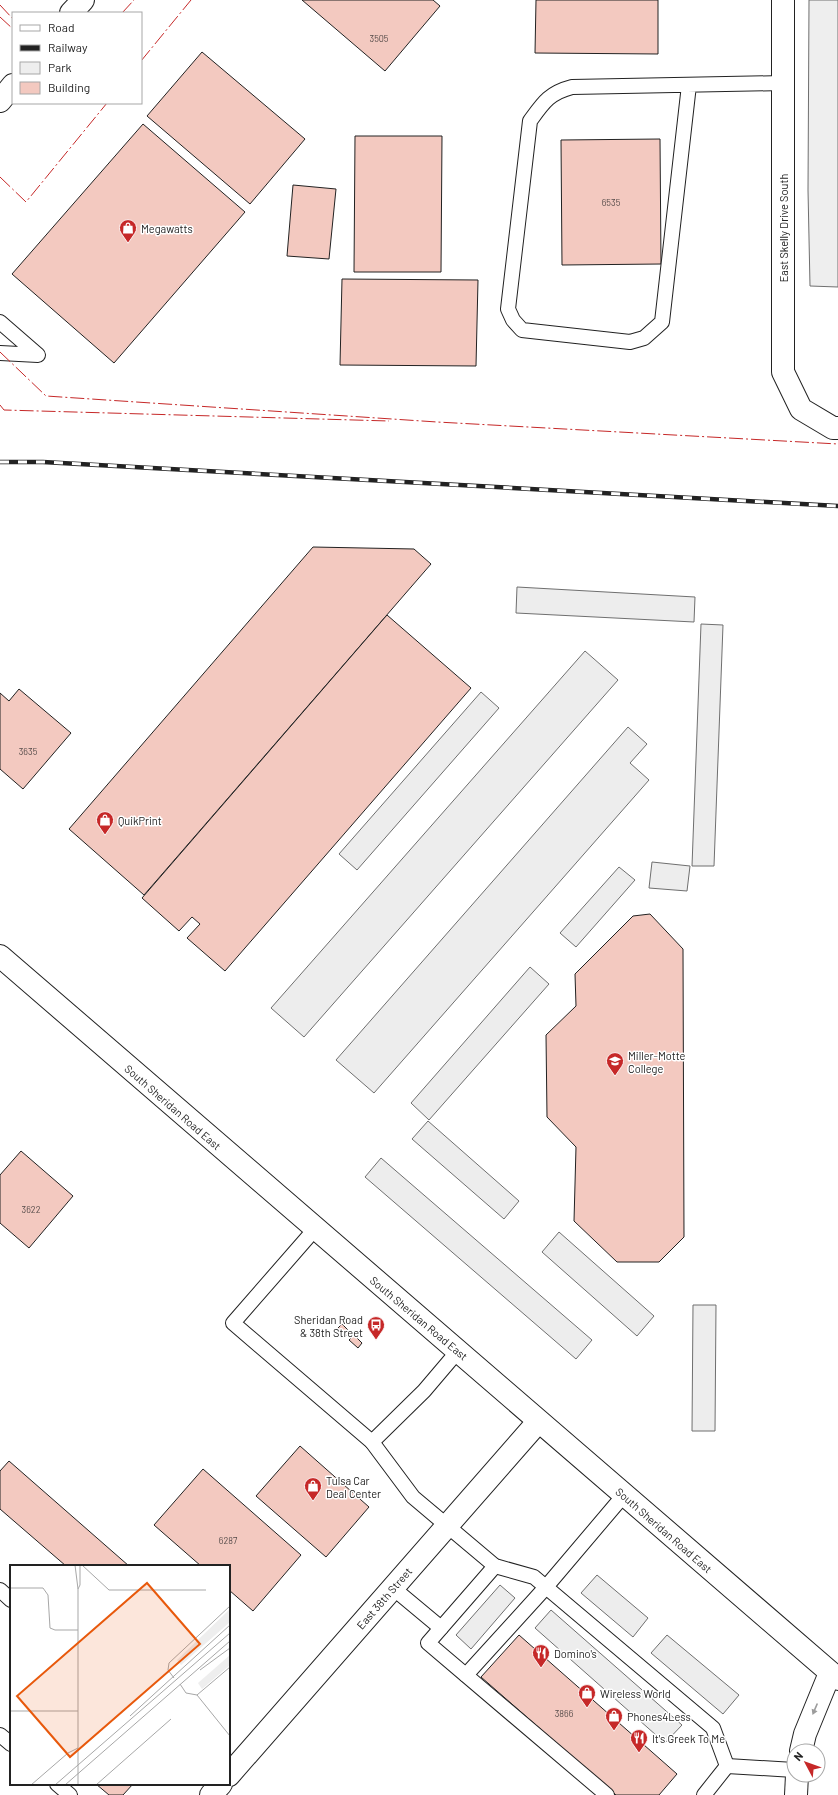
<svg xmlns="http://www.w3.org/2000/svg" width="838" height="1795" font-family="Barlow,sans-serif">
<style>
.green{fill:#eee;stroke:#6f6f6f}
.parking{fill:#ededed;stroke:#6f6f6f}
.building{fill:#f3c9c0;stroke:#222}
.lines{fill:none;stroke-linecap:round;stroke-linejoin:round}
.service-casing{stroke:#222;stroke-width:16}
.minor-casing{stroke:#222;stroke-width:24}
.tertiary-casing{stroke:#222;stroke-width:24}
.secondary-casing{stroke:#222;stroke-width:24}
.service{stroke:#fff;stroke-width:14}
.minor{stroke:#fff;stroke-width:22}
.tertiary{stroke:#fff;stroke-width:22}
.secondary{stroke:#fff;stroke-width:22}
.rail-casing{stroke:#222;stroke-width:4.5}
.rail{stroke:#fff;stroke-width:3;stroke-dasharray:9;stroke-linecap:butt}
.power{stroke:#c62828;stroke-width:1;stroke-dasharray:14 3 2 3;stroke-linecap:butt}
.oneway{fill:#9c9c9c}
.labels{text-anchor:middle;dominant-baseline:central;stroke-width:3;stroke-linejoin:round;paint-order:stroke}
.number-label{font-size:9px;fill:#564c4a}
.poi-label{font-size:11px;fill:#222;stroke:#fff;text-anchor:start}
.street-label{font-size:11px;fill:#222;stroke:#fff}
.inset-road{fill:none;stroke:#a7a7a7;stroke-width:1}
.view{fill:#e8590c;fill-opacity:0.15;stroke:#e8590c;stroke-width:2}
.inset-edge{fill:none;stroke:#222;stroke-width:2}
</style>
<rect width="100%" height="100%" fill="#fff"/>
<path class="green" d="M809,0H838V287L810,286L808,190Z"/>
<g class="parking">
<path d="M517,587L695,597L694,622L516,613Z"/>
<path d="M701,624L723,625L714,866H692Z"/>
<path d="M585,651L618,680L304,1037L271,1008Z"/>
<path d="M481,692L499,708L357,870L339,854Z"/>
<path d="M628,727L647,744L630,763L649,780L374,1093L336,1060Z"/>
<path d="M652,862L690,866L687,891L649,888Z"/>
<path d="M619,867L635,880L576,947L560,933Z"/>
<path d="M530,967L549,984L429,1120L411,1103Z"/>
<path d="M428,1121L519,1201L504,1219L412,1139Z"/>
<path d="M381,1158L592,1340L576,1359L365,1177Z"/>
<path d="M559,1232L654,1316L637,1336L542,1252Z"/>
<path d="M693,1305H716L715,1431H692Z"/>
<path d="M597,1575L648,1618L633,1637L581,1593Z"/>
<path d="M500,1585L515,1598L471,1649L456,1635Z"/>
<path d="M551,1610L682,1725L665,1743L535,1628Z"/>
<path d="M667,1635L739,1695L723,1714L651,1653Z"/>
</g>
<g class="building">
<path d="M302,0H433L440,6L385,71Z"/>
<path d="M536,0H658V54L535,53Z"/>
<path d="M202,52L305,139L250,204L147,116Z"/>
<path d="M143,124L245,212L114,363L12,274Z"/>
<path d="M355,136H442L441,272H354Z"/>
<path d="M660,139L661,264L562,265L561,140Z"/>
<path d="M293,185L336,189L329,259L287,256Z"/>
<path d="M342,279L478,280L476,366L340,365Z"/>
<path d="M313,547L414,549L431,564L144,895L69,829Z"/>
<path d="M387,615L471,688L225,971L187,938L200,924L192,917L179,931L142,898Z"/>
<path d="M19,689L71,733L23,789L0,769V693L9,701Z"/>
<path d="M650,914L683,949L684,1237L659,1262H617L574,1221L576,1147L547,1117L546,1035L576,1006L575,974L633,916Z"/>
<path d="M21,1151L73,1196L29,1248L0,1223V1175Z"/>
<path d="M342,1324L350,1332L345,1337L337,1329Z"/>
<path d="M354,1335L362,1343L358,1348L349,1340Z"/>
<path d="M300,1446L369,1507L326,1557L256,1496Z"/>
<path d="M9,1461L129,1566H66L0,1509V1471Z"/>
<path d="M203,1469L301,1555L253,1611L229,1590V1566H201L154,1525Z"/>
<path d="M519,1635L677,1774L659,1795H616L481,1677Z"/>
<path d="M96,1784H133L123,1795H109Z"/>
</g>
<g class="lines">
<g class="service-casing">
<g id="service">
<path d="M689,85L662,322L644,338L630,342L522,330L513,320L508,309L530,121C543,103 549,93 572,87L783,83"/>
<path d="M0,322L38,355L0,353"/>
<path d="M315,1229L233,1323L372,1442L424,1391L458,1351"/>
<path d="M372,1442L413,1497L495,1566L534,1577L713,1728L727,1766L704,1795"/>
<path d="M495,1566L428,1643L607,1795"/>
<path d="M393,1588L441,1628"/>
<path d="M0,1590L11,1600"/>
<path d="M466,1675L546,1587L624,1495"/>
<path d="M0,1735L11,1744"/>
<path d="M727,1766L794,1770"/>
<path d="M57,1784L70,1795"/>
</g>
</g>
<g class="minor-casing">
<g id="minor">
<path d="M71,13L83,0"/>
<path d="M0,101L13,85"/>
<path d="M229,1775L538,1422"/>
<path d="M211,1795L221,1784"/>
</g>
</g>
<g class="tertiary-casing">
<path id="tertiary" d="M783,0V372L801,409L833,428H838"/>
</g>
<g class="secondary-casing">
<g id="secondary">
<path d="M0,956L838,1679"/>
<path d="M801,1751L805,1734L830,1673"/>
<path d="M796,1795L797,1775"/>
</g>
</g>
<use href="#service" class="service"/>
<use href="#minor" class="minor"/>
<use href="#tertiary" class="tertiary"/>
<use href="#secondary" class="secondary"/>
<g class="rail-casing">
<path id="rail" d="M0,462H43L838,506"/>
</g>
<use href="#rail" class="rail"/>
<g class="power">
<path d="M0,5L13,19"/>
<path d="M122,13L134,0"/>
<path d="M0,17L13,29"/>
<path d="M141,61L191,0"/>
<path d="M0,177L26,202L107,103"/>
<path d="M0,352L46,396L437,422L838,444"/>
<path d="M0,405L4,410L389,421"/>
</g>
</g>
<defs><path id="oneway-solid" d="M-6-.8H1V-3.2L6.5 0L1 3.2V.8H-6Z"/></defs>
<use class="oneway" href="#oneway-solid" transform="translate(815 1709) rotate(113)"/>
<defs>
<g id="shop-pin" transform="scale(0.9)"><path d="M0 17L-7.5 6A9.5 9.5 0 1 1 7.5 6Z" fill="#c62828" stroke="#fff"/><path d="M-5-2.5h2.3a2.7 3.5 0 0 1 5.4 0H5L5.5 6h-11ZM-1.5-2.5h3a1.5 2.3 0 0 0-3 0Z" fill="#fff"/></g>
<g id="university-pin" transform="scale(0.9)"><path d="M0 17L-7.5 6A9.5 9.5 0 1 1 7.5 6Z" fill="#c62828" stroke="#fff"/><path d="M0-5L7-2L0 1L-7-2ZM-4 1L0 2.5L4 1V4Q0 6-4 4Z" fill="#fff"/></g>
<g id="bus-pin" transform="scale(0.9)"><path d="M0 17L-7.5 6A9.5 9.5 0 1 1 7.5 6Z" fill="#c62828" stroke="#fff"/><path d="M-5-6H5V4H4V6H2V4H-2V6H-4V4H-5ZM-3.5-4V0h7V-4ZM-3.5 1.2v1.5H-2V1.2ZM2 1.2v1.5H3.5V1.2Z" fill="#fff"/></g>
<g id="restaurant-pin" transform="scale(0.9)"><path d="M0 17L-7.5 6A9.5 9.5 0 1 1 7.5 6Z" fill="#c62828" stroke="#fff"/><path d="M-5-6h1v4h1v-4h1v4h1v-4h1v5L-1.5 .5V6h-2V.5L-5-1ZM5-6V6H3V1.5H1.5Q1.5-4 5-6Z" fill="#fff"/></g>
</defs>
<g fill-rule="evenodd">
<use href="#shop-pin" x="128" y="228"/>
<use href="#shop-pin" x="105" y="820"/>
<use href="#university-pin" x="615" y="1061"/>
<use href="#bus-pin" x="376" y="1325"/>
<use href="#shop-pin" x="313" y="1486"/>
<use href="#restaurant-pin" x="541" y="1653"/>
<use href="#shop-pin" x="587" y="1693"/>
<use href="#shop-pin" x="614" y="1716"/>
<use href="#restaurant-pin" x="639" y="1738"/>
</g>
<g class="labels">
<g class="number-label">
<text x="379" y="38">3505</text>
<text x="611" y="202">6535</text>
<text x="28" y="751">3635</text>
<text x="31" y="1209">3622</text>
<text x="228" y="1540">6287</text>
<text x="564" y="1713">3866</text>
</g>
<g class="poi-label">
<text x="141" y="228">Megawatts</text>
<text x="118" y="820">QuikPrint</text>
<text x="628" y="1055">Miller-Motte<tspan x="628" dy="13">College</tspan></text>
<text x="363" y="1319" text-anchor="end">Sheridan Road<tspan x="363" dy="13">&amp; 38th Street</tspan></text>
<text x="326" y="1480">Tulsa Car<tspan x="326" dy="13">Deal Center</tspan></text>
<text x="554" y="1653">Domino's</text>
<text x="600" y="1693">Wireless World</text>
<text x="627" y="1716">Phones4Less</text>
<text x="652" y="1738">It's Greek To Me</text>
</g>
<g class="street-label">
<text transform="translate(783 228) rotate(-90)">East Skelly Drive South</text>
<text transform="translate(173 1107) rotate(41)">South Sheridan Road East</text>
<text transform="translate(419 1318) rotate(40)">South Sheridan Road East</text>
<text transform="translate(664 1530) rotate(41)">South Sheridan Road East</text>
<text transform="translate(384 1598) rotate(-49)">East 38th Street</text>
</g>
</g>
<g transform="translate(10 1565)">
<rect width="220" height="220" fill="#fff"/>
<path d="M220,44V57L171,100L167,95ZM220,90V100L192,124L188,118Z" fill="#eee"/>
<path class="inset-road" d="M65,0L68,24V220M72,0L99,25H196M0,23H33L38,30L40,63L45,65H68M68,24L70,20V0M190,105L220,83M164,113L158,105L159,98L220,41M170,119L176,128L187,130L220,102M187,130L220,171M0,146H68M120,151L220,60M21,220L58,188L68,183M45,220L220,68M55,220L220,76M86,220L161,154"/>
<path class="view" d="M137,18L190,79L60,192L7,131Z"/>
<rect width="220" height="220" class="inset-edge"/>
</g>
<rect x="12" y="12" width="130" height="92" fill="#ffffff" stroke="#a7a7a7"/>
<rect x="20" y="25" width="20" height="6" fill="#ffffff" stroke="#a7a7a7"/>
<text x="48" y="32" font-size="12" fill="#222222">Road</text>
<rect x="20" y="45" width="20" height="6" fill="#222222" stroke="#a7a7a7"/>
<text x="48" y="52" font-size="12" fill="#222222">Railway</text>
<rect x="20" y="62" width="20" height="12" fill="#eeeeee" stroke="#a7a7a7"/>
<text x="48" y="72" font-size="12" fill="#222222">Park</text>
<rect x="20" y="82" width="20" height="12" fill="#f3c9c0" stroke="#a7a7a7"/>
<text x="48" y="92" font-size="12" fill="#222222">Building</text>
<g transform="translate(806 1763) rotate(311)"><circle r="19" fill="#ffffff" stroke="#a7a7a7"/>
<path d="M0-3L7 15L0 10L-7 15Z" fill="#c62828"/>
<text y="-6" font-size="11" font-weight="bold" text-anchor="middle" fill="#222222">N</text>
</g>
</svg>
